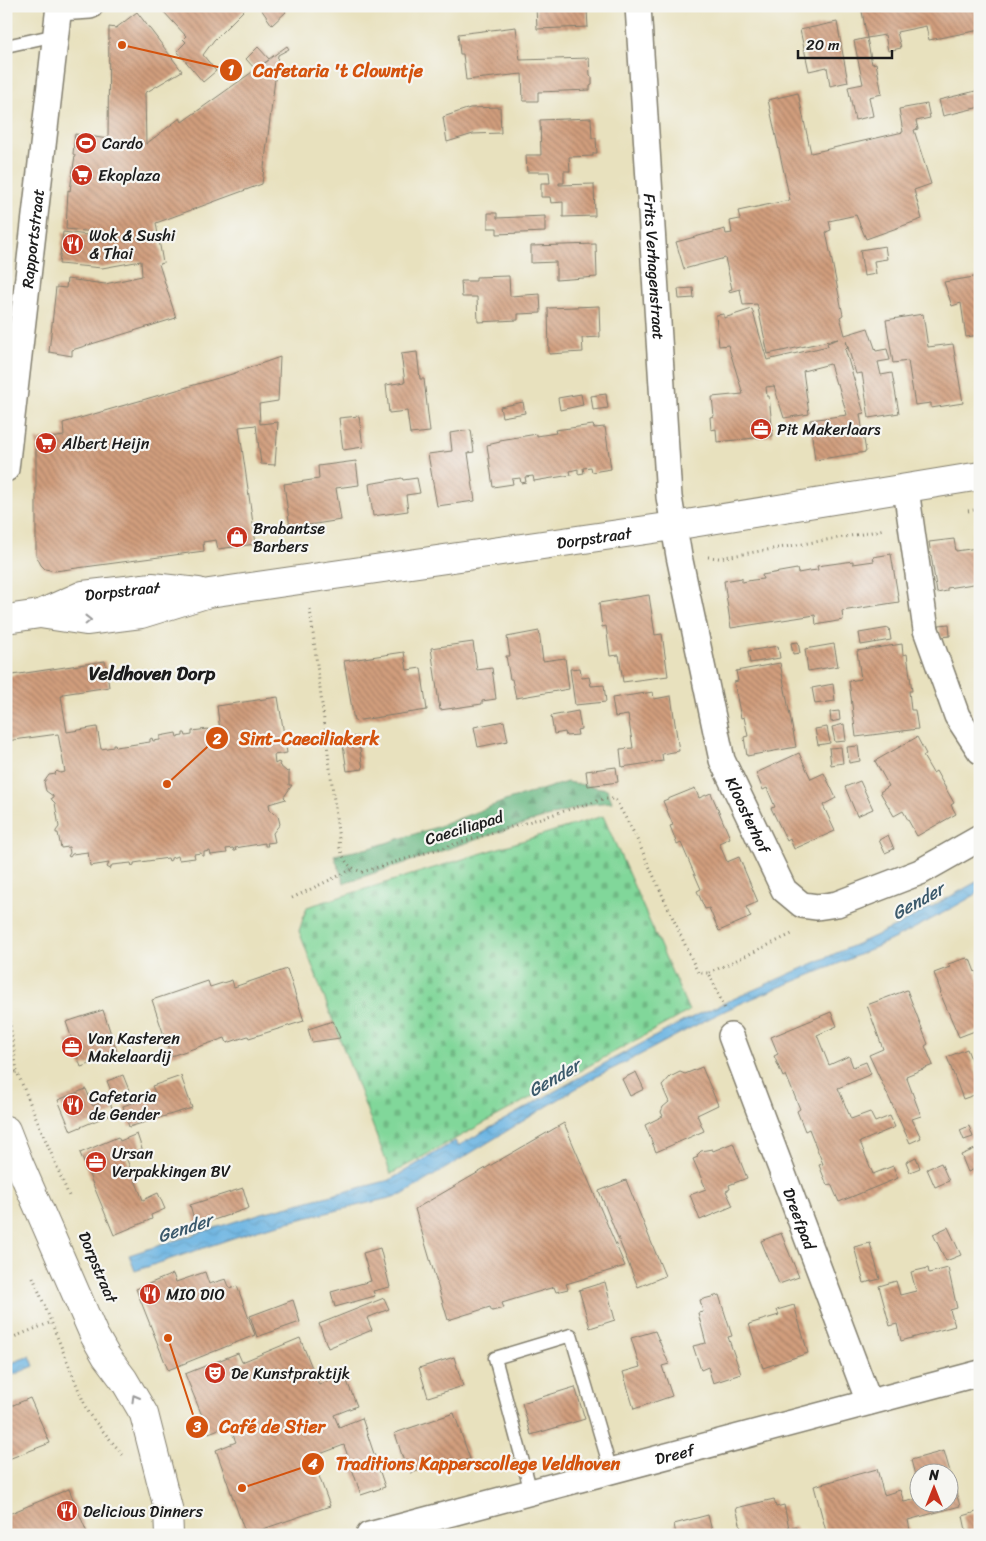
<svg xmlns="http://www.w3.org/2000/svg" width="986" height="1541" font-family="Sriracha,sans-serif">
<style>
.forest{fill:url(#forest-firs);stroke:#426a4f}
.cemetery{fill:url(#cemetery-stones);stroke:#4e7a5b}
.water{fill:url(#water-waves);stroke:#43687f}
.building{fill:url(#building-back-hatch)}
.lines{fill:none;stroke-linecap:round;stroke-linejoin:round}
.service-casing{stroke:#827e6d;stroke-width:15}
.minor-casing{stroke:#827e6d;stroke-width:28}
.tertiary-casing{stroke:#827e6d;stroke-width:30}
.path{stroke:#827e6d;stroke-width:3;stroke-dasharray:1 4;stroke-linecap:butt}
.service{stroke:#fff;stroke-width:12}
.minor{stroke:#fff;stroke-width:25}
.tertiary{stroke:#fff;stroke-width:28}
.oneway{stroke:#999}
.labels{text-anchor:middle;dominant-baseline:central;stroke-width:4.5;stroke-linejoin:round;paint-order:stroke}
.poi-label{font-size:16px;fill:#1c1c1c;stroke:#f6f6f2;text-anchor:start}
.street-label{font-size:16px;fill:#1c1c1c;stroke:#f6f6f2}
.water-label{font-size:18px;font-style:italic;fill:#3b596b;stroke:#f6f6f2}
.quarter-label{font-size:19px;font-weight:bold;fill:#1c1c1c;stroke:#f6f6f2}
.leader{fill:none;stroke:#d4530e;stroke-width:2}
.callout-dot{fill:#d4530e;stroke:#f6f6f2;stroke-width:2}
.mark-label{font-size:15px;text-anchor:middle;font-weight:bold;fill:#fff}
.callout-label{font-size:18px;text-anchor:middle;font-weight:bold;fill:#d4530e;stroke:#f6f6f2;stroke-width:4.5;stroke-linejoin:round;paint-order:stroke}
</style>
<defs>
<pattern id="forest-firs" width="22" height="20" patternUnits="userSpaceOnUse" patternTransform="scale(1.25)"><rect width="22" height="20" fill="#68b882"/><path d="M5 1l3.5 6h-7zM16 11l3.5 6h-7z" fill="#55956a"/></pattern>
<pattern id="cemetery-stones" width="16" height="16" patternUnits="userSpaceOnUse" patternTransform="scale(1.25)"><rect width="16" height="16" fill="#81d79a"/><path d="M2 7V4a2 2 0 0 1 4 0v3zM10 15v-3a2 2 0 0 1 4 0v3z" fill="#6fb884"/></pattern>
<pattern id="water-waves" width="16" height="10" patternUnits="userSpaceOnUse" patternTransform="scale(1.25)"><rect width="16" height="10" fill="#6ab4e2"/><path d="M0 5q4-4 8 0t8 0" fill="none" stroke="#5b9ac1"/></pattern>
<pattern id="building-back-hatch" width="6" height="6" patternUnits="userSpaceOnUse" patternTransform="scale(1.25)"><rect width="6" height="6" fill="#d19e7d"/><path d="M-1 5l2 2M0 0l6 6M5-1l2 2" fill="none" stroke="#a98066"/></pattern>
</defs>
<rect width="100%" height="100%" fill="#f6f6f2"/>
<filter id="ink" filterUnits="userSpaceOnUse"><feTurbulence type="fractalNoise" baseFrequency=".02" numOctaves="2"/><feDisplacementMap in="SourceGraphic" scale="10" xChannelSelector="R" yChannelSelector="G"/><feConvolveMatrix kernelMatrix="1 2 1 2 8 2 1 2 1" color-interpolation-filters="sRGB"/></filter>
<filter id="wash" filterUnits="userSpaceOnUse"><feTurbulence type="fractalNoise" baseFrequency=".0096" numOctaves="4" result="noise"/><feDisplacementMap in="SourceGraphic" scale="20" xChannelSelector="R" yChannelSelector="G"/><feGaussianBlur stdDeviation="1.12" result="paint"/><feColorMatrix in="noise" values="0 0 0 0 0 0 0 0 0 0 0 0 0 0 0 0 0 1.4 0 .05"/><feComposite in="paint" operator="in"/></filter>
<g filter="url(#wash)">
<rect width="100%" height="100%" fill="#e8e1be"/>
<path class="forest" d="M567,782L607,789L612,802L591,804L530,822L344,883L334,855L370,848L437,827L505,801Z"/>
<path class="cemetery" d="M603,816L689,1011L391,1174L299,931L307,907Z"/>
<g class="water">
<path d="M980,880V892C944,913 907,933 870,950C828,969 785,984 744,1002C693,1024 646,1054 595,1077L402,1195L263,1228L135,1271L129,1255L262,1213L390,1180L455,1141L458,1146L587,1073L684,1021L897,926Z"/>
<path d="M30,1356L34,1366L6,1378V1365Z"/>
</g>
<g id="blocks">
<g class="building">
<path d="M168,6H248L214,40L203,55L216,71L203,82L177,51L186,42L183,39L186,36L163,11Z"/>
<path d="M259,6H281L286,12L272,25Z"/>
<path d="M536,6H592L587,10L588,27L537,29Z"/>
<path d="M861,6H980V30L929,40L926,26L897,32L901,48L888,51L885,35L867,38L872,64L876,63L882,94L869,97L873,116L855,120L848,87L863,84L854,41L867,38Z"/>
<path d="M137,12L182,71L145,93L146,144L180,118L182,122L269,60L255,69L246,59L258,47L269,59L287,46L289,49L278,55L262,184L156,223L163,263L159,264L176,318L72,350V356L49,352L56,287L66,288L67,279L105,284L142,276L141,261L102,268L59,264L63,232L104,237V233L66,229L68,190L70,191L75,155L73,154L75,134L108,139L109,27L116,28Z"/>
<path d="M837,22L848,82L830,86L827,67L809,71L800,30Z"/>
<path d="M516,27L520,60L589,58L590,75L592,77V85L590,86V90L538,92V101H523L522,74L466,80L463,54H460L458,34Z"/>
<path d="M980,90V107L943,116L939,100Z"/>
<path d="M798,93L811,153L903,132L899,109L927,104L930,118L916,121L918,129L914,130L931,184L914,190L922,219L866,239L856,215L829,221L831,230L826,232L843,315L840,317L845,335L868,328L876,351L887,349L890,360L878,362L881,375L892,373L899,413L869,418L862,373L856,374L846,341L848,348L845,349L864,413L860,414L866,452L815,460L810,420L847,415L838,384H836L830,364L803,371L809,414L784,418L774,386L766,387L767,396H769L773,436L717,442L716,429L711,430L710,417L714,416L712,397L743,394L728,345L719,346L716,315L724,314V318L752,309L767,360L828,346L827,343L838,339L768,354L757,304L743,305L740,289L729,292V290L732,289L725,258L684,269L676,242L725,229L726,234L732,233L730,221L740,219L738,211L790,200L768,100Z"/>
<path d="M500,107L501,133L473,134L447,142L443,117L470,108Z"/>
<path d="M591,118L592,138H596L597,153H593V156L569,157L570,171H564V183H559V185L594,184L595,216L563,217V202L551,203L550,197H541V183H550L549,172H527L526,155H541L540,120Z"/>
<path d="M488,213H497V218L545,216V232L497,234V228H488Z"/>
<path d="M596,244L597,277L556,280V262L531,263V246Z"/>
<path d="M885,246L887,259L874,261L876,274L864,276L860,250Z"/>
<path d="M509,276L510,296L540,294L541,313L518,314V320L478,322L477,297H462L461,281H476V277Z"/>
<path d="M980,276V303H978L980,317V335L966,337L961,303L952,306L944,282Z"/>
<path d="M693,288L694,298L679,299L678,289Z"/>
<path d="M599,306L600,337L582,338L583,352L549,354L548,308Z"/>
<path d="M923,314L928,347L953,344L963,403L931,408V403L915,405L908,361L893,363L886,320Z"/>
<path d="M417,352L420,379H424L430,432L410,434L407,411L389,413L386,385L405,382L401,354Z"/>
<path d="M280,357L278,401L259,404L260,424L278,422L275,465L261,464L256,425L239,427L256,544L218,549L216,540L203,542L204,551L55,571L45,569L41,565L36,555V440L64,436L63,423L232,374Z"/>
<path d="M581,394L583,405L560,410L558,398Z"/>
<path d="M606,394L608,408L593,410L591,396Z"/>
<path d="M523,402L525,413L502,417L500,407Z"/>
<path d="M359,416L363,447L343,450L339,418Z"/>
<path d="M593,425L594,428L605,427L611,469L592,472L591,467L583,468L584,473L578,474V469L570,471L571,475L534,481L533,476L525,477L526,482L521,483L520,478L512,479L513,484L493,487L487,445L500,442V440L537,434V436L556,433L555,430Z"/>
<path d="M471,430L474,452L468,453L475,501L437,506L428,454L452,451L450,433Z"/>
<path d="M356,461L359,485L336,488L341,520L290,528L284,484L319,479L318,466Z"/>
<path d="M402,478L403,480L417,478L420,493L406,495L408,511L373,516L369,484Z"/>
<path d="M980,535V583L947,588V591L937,593L929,542L954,539L956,551L977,548L976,536Z"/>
<path d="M891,554L899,602L842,611L843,620L816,625L815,615L731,628L724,581L742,578V582L753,580L763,579L762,575L797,569L798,573L809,571L818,570L817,566L853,561V564L874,561L873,557Z"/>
<path d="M649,595L655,635L662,634L668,676L623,682L619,655L610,656L606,626L602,627L599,603Z"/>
<path d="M949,624L950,636L941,637L939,625Z"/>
<path d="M889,628L891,640L861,645L859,633Z"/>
<path d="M539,631L543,661L565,658L569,689L516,698L512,679H510L506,656H510L507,637Z"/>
<path d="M473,642L477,670L492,668L496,699L482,701V704L440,710L431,648Z"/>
<path d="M798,642L800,653L793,654L791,643Z"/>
<path d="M834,644L838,666L808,671L805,649Z"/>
<path d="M902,644L903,655L907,654L912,691H909L911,710H915L918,729L856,737L849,681L861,679L857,651Z"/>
<path d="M778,646L780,658L750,663L748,651Z"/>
<path d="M404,652L407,670L421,668L427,710L354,721L344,661Z"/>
<path d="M105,661L109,687L63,694V696H61L67,732L97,727L101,749L113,747V744H115L116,747L150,742V739L152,738L153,741L160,740V736L176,733L177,737L183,736V733H185L186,736L192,735V731L208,729V732H215V729L217,728L218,731H220L217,706L278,697L287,753L274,755L275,764L278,762L280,763L279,765L287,772L289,771V785H292L284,797L286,799L269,804L270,810L278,816L280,824L273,833L275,842L267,843L268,846H265V843L235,848L236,851H234L233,848L226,849L227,853L211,855L210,851L204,852V856H202L201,853L194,854L195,858L179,860L178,856L171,858V860L169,861L168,858L134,863V865L132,866L131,863L112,865L110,869L107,867L109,863L90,866L88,852L72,854L70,857L68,856L70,853L69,847L61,848L58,833H56V831L59,827L55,803L52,800L51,798H53V796L46,791L44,782L49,775L56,774L55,773L57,771L60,773L65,772L58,734L6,741V676Z"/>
<path d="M780,663L796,747L747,756L744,737L748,736L744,717L741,718L734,682L738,681L736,671Z"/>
<path d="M580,668L582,678L589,677L591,686L604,685L606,702L575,705L570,669Z"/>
<path d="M833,684L835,701L815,704L812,688Z"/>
<path d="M653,692L654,699L671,696L679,751L662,754L663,761L622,767L620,749L633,748L628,715L615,717L612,698Z"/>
<path d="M578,711L581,729L577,730L578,735L566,736L565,732L554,734L551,716Z"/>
<path d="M839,711L840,720L831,722L830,712Z"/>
<path d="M504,721L508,741L478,747L474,727Z"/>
<path d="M844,724L846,741L835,742L832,727Z"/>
<path d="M827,727L830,743L818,745L815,729Z"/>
<path d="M358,736L363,769L347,771L342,739Z"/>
<path d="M917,737L926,754L923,756L933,773L936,771L954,803L951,805L956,814L917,836L903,811L894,816L880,792L889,786L875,761Z"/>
<path d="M858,746L860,761L849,763L847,747Z"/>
<path d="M841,747L843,763L831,765L829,748Z"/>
<path d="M799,753L811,779L824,773L836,798L823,805L835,831L794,849L790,839L787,841L771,808L775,807L767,788L763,790L756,773Z"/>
<path d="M616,767L618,782L588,786L586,771Z"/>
<path d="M860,781L873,809L857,816L845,787Z"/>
<path d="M695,788L699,798L711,793L730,838L719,843L727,862L739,857L758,902L746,907L751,917L719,931L709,908L705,909L697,891L701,889L681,843L677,845L674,836L670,826L673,825L663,801Z"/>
<path d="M888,835L894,849L885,853L879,840Z"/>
<path d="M967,958L968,960L970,959L975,972L976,971L980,984V1029L959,1037L940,993L941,992L934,973L950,967L948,964Z"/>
<path d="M287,969L304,1021L249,1038L248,1036L227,1043L225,1038L171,1056L152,1000L208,981L210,987L232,980L234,987Z"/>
<path d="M907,990L928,1044L925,1046L933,1065L906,1076L921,1116L912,1119L921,1138L910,1143L869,1055L883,1049L867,1005Z"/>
<path d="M103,1010L118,1055L81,1067L75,1050L69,1053L66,1040L72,1039L66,1022Z"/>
<path d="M831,1012L837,1026L817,1035L829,1065L849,1056L853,1067L866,1062L871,1074L838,1088L851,1119L870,1112L875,1122L890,1116L895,1127L860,1142L873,1174L893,1166L898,1178L839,1202L831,1184L827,1185L819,1165L823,1164L809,1129L805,1131L797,1111L800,1109L786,1075L783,1077L774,1056L778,1054L771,1037Z"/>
<path d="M333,1021L340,1038L312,1042L308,1029Z"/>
<path d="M967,1049L980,1082V1093L963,1099L947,1057Z"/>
<path d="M702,1067L718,1105L697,1115L704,1131L656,1152L645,1125L663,1116L661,1112L663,1107L669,1102L662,1086L670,1077L680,1072L685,1074Z"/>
<path d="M636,1072L644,1089L630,1096L622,1079Z"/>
<path d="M123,1075L129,1090L113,1096L107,1081Z"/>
<path d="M181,1076L192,1108L129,1127L123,1106L156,1095L152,1086Z"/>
<path d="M86,1089L93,1106L109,1100L114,1113L71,1131L58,1100Z"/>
<path d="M564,1123L625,1266L566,1284L568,1289L556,1292L554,1287L502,1303L504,1308L492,1311L490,1307L448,1320L415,1209Z"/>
<path d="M969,1126L973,1137L964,1140L960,1130Z"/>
<path d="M137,1134L142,1149L125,1155L143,1200L158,1193L165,1209L151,1215L152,1219L114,1235L80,1153L118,1137L120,1141Z"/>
<path d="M733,1143L747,1178L729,1185L730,1189L726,1191L733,1206L700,1220L690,1195L706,1189L693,1159L698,1157L697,1155L701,1151L712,1149L713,1151Z"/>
<path d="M975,1149L980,1160V1167L968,1172L961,1155Z"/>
<path d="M916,1157L920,1168L910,1172L906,1162Z"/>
<path d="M941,1163L949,1181L935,1187L927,1169Z"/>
<path d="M626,1180L665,1276L638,1287L599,1191Z"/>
<path d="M243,1188L249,1208L196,1226L190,1205Z"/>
<path d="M948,1227L961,1255L946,1261L933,1234Z"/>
<path d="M781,1233L799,1277L779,1284L761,1241Z"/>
<path d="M870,1243L880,1279L864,1283L854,1247Z"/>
<path d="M380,1248L390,1287L373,1291L375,1296L335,1307L331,1292L371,1281L363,1253Z"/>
<path d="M928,1268L929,1273L948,1268L957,1308L950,1310L955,1326L901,1341L897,1324L890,1326L879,1286L896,1281L900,1295L916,1291L911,1272Z"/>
<path d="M205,1272L209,1284L226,1279L230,1289L237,1286L255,1335L168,1370L136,1289L173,1274L176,1282Z"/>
<path d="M605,1282L615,1320L590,1328L579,1290Z"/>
<path d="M719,1295L732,1336L728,1337L741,1374L713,1383L708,1367L701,1370L693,1346L706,1343L698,1313L703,1312L700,1300Z"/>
<path d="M384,1298L389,1309L367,1318L372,1330L328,1348L319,1324Z"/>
<path d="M293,1300L300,1322L257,1337L250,1316Z"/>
<path d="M794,1305L808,1353L763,1368L749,1324L779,1315L777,1310Z"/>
<path d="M655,1331L669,1364L662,1366L672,1396L634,1409L623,1372L640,1367L631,1338Z"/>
<path d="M300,1338L319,1385L344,1374L357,1406L334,1415L339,1427L362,1418L385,1487L361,1495L344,1445L312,1457L330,1506L246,1535L216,1450L236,1442L229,1425L209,1433L185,1374L238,1353L242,1362Z"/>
<path d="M454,1357L463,1386L428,1397L419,1368Z"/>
<path d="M575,1387L585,1419L531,1435L522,1403Z"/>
<path d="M30,1398L50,1443L6,1460V1408Z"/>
<path d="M454,1413L470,1459L449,1465L448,1461L411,1473L407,1461L404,1462L395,1433Z"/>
<path d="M944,1451L960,1506L908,1520L911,1535H827L814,1486L877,1469L884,1495L900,1490L904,1502L918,1499V1504H948V1474H918V1487L911,1460Z"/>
<path d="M69,1489L88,1535H6V1515Z"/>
<path d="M774,1499L776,1507L784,1505L789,1528L796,1526L798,1535H743L736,1508Z"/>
<path d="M980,1511V1535H967L963,1516Z"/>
<path d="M708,1515L713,1535H676L674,1524Z"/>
</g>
</g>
</g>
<g filter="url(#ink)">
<use href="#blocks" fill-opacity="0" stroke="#827e6d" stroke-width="1"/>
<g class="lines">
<g class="service-casing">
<g id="service">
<path d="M6,46L56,35"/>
<path d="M531,1492L495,1358L571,1335L611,1471"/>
</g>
</g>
<g class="minor-casing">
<g id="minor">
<path id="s1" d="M638,6L669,497L679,556L722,760L784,890L802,905L817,907L837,904L920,872L980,838"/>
<path d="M59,8L90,6"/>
<path id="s2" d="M6,469L59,6"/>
<path d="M906,489L926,630L957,716L980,751"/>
<path id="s3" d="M731,1036L869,1402"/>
<path id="s4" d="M369,1535L980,1373"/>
</g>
</g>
<g class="tertiary-casing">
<g id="tertiary">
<path id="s5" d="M40,614L86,621L141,614L209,593L674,526L980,476"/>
<path id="s6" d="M6,619L40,614L83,595L152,587L198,592"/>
<path d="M6,1130L19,1163L94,1335L106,1356L124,1380L144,1414L168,1508L169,1535"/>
</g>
</g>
<g class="path">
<path d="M968,511L980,509"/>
<path d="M708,557L719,558L868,533L884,529"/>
<path d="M310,609L340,848C345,862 348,867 362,872L604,799H615L634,833L698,973H709L725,1009"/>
<path d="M292,898L353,869"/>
<path d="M709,973L794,933"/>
<path d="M6,996L17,1072L69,1196"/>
<path d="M6,1076L17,1072"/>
<path d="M33,1277L88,1413L123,1455"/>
<path d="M6,1340L52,1322"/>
</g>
<use href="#service" class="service"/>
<use href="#minor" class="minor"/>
<use href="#tertiary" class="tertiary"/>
</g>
<defs><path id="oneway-chevron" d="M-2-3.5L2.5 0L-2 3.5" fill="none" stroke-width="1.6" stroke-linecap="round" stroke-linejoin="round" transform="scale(1.25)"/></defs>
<g class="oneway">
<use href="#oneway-chevron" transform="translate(88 620) rotate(-1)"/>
<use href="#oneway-chevron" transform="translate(135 1398) rotate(-120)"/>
</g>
</g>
<defs>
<g id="stadium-disc" transform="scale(1.125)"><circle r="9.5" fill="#c8321e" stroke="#f6f6f2"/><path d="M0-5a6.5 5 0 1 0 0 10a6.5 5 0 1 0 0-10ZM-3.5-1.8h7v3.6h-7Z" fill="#fff"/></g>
<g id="supermarket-disc" transform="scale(1.125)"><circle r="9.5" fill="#c8321e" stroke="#f6f6f2"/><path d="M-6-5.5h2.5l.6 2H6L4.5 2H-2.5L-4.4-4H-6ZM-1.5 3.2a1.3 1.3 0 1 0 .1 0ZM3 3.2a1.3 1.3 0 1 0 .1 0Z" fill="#fff"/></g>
<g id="restaurant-disc" transform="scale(1.125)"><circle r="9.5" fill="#c8321e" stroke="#f6f6f2"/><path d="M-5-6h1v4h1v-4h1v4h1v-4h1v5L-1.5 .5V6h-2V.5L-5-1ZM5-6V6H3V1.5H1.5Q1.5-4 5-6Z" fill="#fff"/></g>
<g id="office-disc" transform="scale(1.125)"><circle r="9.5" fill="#c8321e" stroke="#f6f6f2"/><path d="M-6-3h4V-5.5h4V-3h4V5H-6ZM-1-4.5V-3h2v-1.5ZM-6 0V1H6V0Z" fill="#fff"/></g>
<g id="shop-disc" transform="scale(1.125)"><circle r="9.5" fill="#c8321e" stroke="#f6f6f2"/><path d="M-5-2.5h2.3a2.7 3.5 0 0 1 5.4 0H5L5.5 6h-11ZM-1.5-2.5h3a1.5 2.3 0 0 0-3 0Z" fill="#fff"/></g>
<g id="theatre-disc" transform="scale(1.125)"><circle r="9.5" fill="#c8321e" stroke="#f6f6f2"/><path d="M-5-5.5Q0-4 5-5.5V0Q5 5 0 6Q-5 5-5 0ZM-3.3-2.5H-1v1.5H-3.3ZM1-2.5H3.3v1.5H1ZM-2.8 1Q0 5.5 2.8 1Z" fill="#fff"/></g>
</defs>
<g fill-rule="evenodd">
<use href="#stadium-disc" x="86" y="143"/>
<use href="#supermarket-disc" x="82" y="175"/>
<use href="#restaurant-disc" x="73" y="244"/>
<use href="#office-disc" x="761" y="429"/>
<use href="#supermarket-disc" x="46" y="443"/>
<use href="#shop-disc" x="237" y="537"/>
<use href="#office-disc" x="72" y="1047"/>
<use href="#restaurant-disc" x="73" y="1105"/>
<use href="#office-disc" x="96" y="1162"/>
<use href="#restaurant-disc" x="150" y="1294"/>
<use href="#theatre-disc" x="215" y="1373"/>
<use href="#restaurant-disc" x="67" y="1511"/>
</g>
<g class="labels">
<g class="poi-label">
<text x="102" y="143">Cardo</text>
<text x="98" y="175">Ekoplaza</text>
<text x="89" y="235">Wok &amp; Sushi<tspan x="89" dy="18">&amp; Thai</tspan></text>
<text x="777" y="429">Pit Makerlaars</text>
<text x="62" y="443">Albert Heijn</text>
<text x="253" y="528">Brabantse<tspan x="253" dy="18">Barbers</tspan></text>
<text x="88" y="1038">Van Kasteren<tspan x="88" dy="18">Makelaardij</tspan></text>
<text x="89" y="1096">Cafetaria<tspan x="89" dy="18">de Gender</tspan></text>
<text x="112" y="1153">Ursan<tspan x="112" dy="18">Verpakkingen BV</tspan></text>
<text x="166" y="1294">MIO DIO</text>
<text x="231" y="1373">De Kunstpraktijk</text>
<text x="83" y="1511">Delicious Dinners</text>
</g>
<g class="street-label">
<text stroke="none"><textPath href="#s2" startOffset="232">Rapportstraat</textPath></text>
<text stroke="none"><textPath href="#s1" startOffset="261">Frits Verhagenstraat</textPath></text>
<text stroke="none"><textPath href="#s5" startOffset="562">Dorpstraat</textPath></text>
<text stroke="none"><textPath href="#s6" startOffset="121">Dorpstraat</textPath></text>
<text stroke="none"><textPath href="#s1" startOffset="821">Kloosterhof</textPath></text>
<text transform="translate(464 828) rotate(-17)">Caeciliapad</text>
<text stroke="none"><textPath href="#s3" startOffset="195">Dreefpad</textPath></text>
<text transform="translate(98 1267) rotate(67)">Dorpstraat</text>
<text stroke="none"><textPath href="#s4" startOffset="316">Dreef</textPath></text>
</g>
<g class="water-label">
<text transform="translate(918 901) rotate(-29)">Gender</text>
<text transform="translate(554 1078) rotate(-30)">Gender</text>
<text transform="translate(185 1228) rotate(-18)">Gender</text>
</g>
<g class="quarter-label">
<text x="152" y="673">Veldhoven Dorp</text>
</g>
</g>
<path class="leader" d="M122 45L231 70M167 784L217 738M168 1338L197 1427M242 1488L313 1464"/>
<g class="callout-dot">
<circle cx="122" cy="45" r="5"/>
<circle cx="167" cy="784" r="5"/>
<circle cx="168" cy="1338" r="5"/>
<circle cx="242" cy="1488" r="5"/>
<circle cx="231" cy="70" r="12"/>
<circle cx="217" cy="738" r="12"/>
<circle cx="197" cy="1427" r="12"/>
<circle cx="313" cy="1464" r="12"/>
</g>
<g class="mark-label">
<text x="231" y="75">1</text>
<text x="217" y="744">2</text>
<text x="197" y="1432">3</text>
<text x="313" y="1469">4</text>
</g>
<g class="callout-label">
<text x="338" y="77">Cafetaria 't Clowntje</text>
<text x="309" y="745">Sint-Caeciliakerk</text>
<text x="272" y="1433">Café de Stier</text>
<text x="478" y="1470">Traditions Kapperscollege Veldhoven</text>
</g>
<rect width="986" height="1541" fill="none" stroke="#f6f6f2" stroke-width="25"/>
<g transform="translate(934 1488)"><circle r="24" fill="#f6f6f2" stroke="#9f9f9c"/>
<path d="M0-4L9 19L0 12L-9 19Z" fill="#c8321e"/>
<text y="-8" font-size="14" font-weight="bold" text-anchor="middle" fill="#1c1c1c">N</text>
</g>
<path d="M798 50v8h94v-8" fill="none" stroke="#1c1c1c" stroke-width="2.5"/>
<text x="806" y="50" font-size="15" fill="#1c1c1c" stroke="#f6f6f2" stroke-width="4" paint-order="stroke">20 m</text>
</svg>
